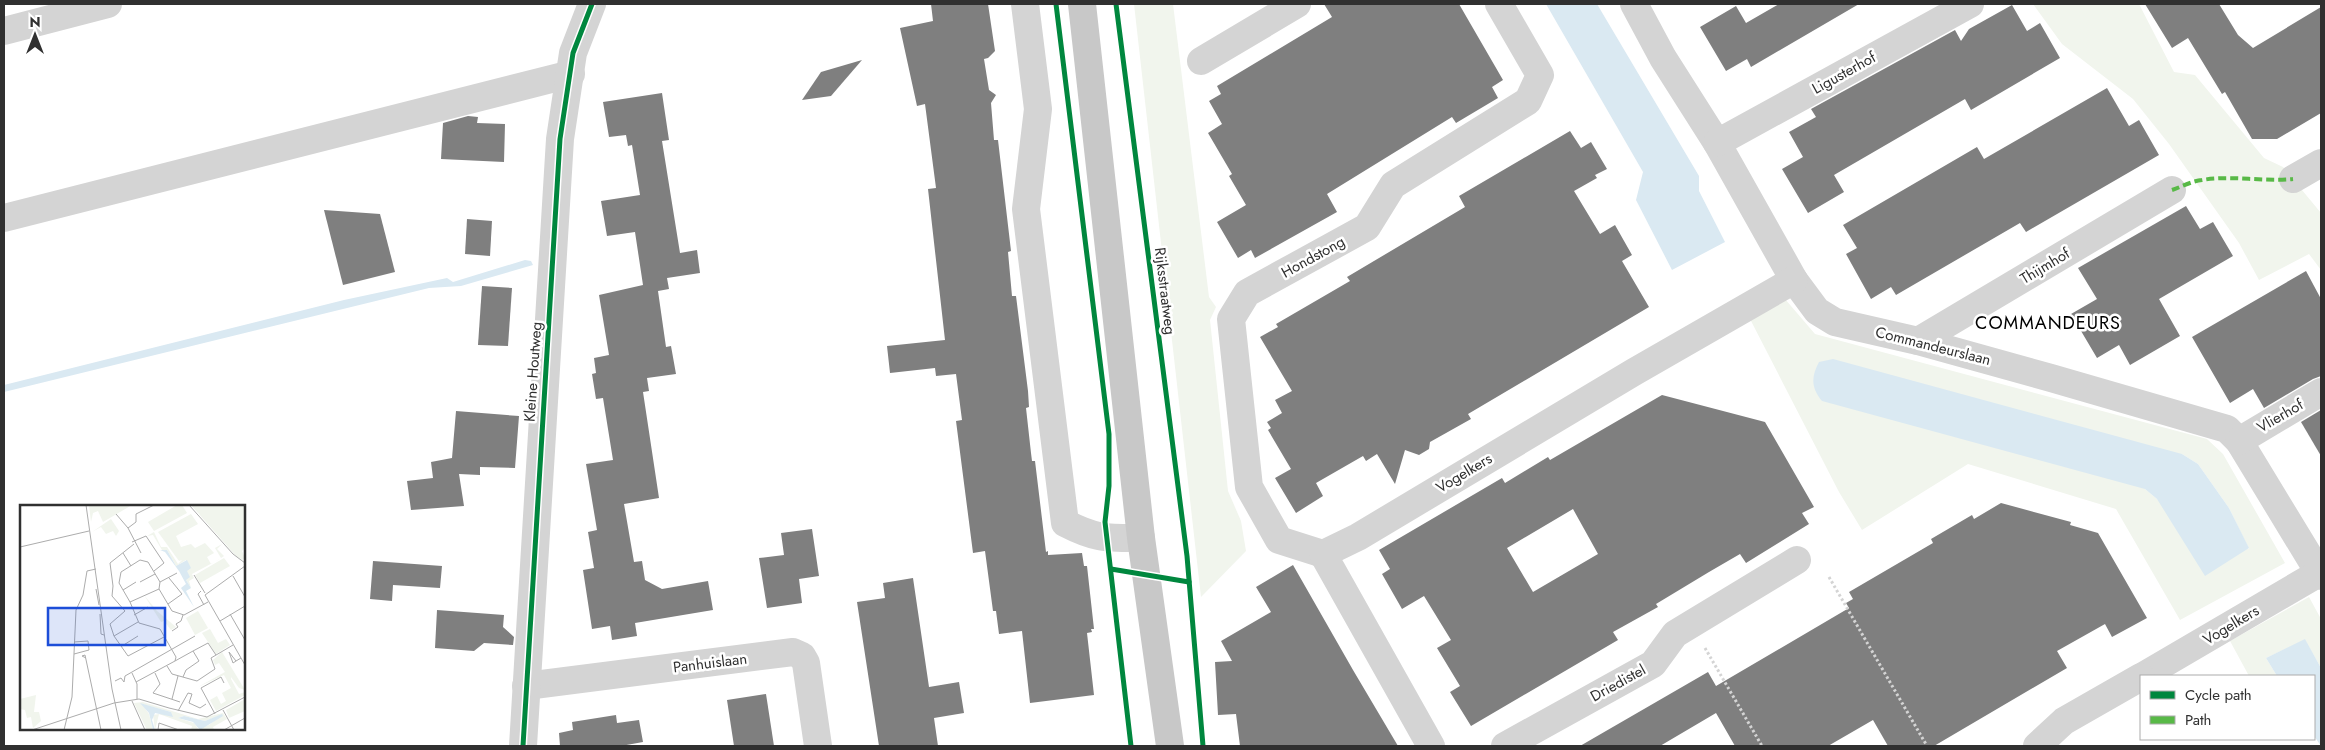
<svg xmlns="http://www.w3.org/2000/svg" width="2325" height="750" font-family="Jost,sans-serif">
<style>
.green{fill:#f1f5ed;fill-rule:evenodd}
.water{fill:#dae9f2}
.building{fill:#7f7f7f;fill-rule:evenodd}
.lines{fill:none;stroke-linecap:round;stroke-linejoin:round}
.path{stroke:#d4d4d4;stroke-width:3;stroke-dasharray:2.5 2.5;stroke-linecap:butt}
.minor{stroke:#d4d4d4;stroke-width:28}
.major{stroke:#c8c8c8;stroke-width:28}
.quiet{stroke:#58b947;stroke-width:4;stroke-dasharray:8 4;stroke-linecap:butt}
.cycleway-casing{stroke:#fff;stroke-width:8}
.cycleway{stroke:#00873e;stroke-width:5}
.labels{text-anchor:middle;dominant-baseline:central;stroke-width:5;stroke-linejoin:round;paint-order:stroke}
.street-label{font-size:15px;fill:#303030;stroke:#fff}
.quarter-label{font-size:18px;letter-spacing:1px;fill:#000;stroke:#fff}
.inset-road{fill:none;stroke:#acacac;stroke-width:1}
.view{fill:#1d4ed8;fill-opacity:0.15;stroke:#1d4ed8;stroke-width:2.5}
.inset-edge{fill:none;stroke:#303030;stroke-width:2.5}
</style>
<rect width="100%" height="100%" fill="#fff"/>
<g class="green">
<path d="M1134,4H1173L1209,297L1216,307L1210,320L1228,491L1241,521L1246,551L1201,597Z"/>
<path d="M2033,4H2139L2174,72L2195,75L2264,158L2283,167L2321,213V270L2309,254L2259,280L2239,243L2169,144L2133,99L2062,44Z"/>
<path d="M1785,299L1815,334L2207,439L2223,454L2285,563L2180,620L2116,509L1968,464L1862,530L1839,492L1750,319ZM2182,454L2198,464L2229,508L2249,549L2157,499L2145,489Z"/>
<path d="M2309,597L2321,619V668L2305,640L2266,658L2277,676H2249L2230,641Z"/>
</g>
<g class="water">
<path d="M1546,4H1597L1699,176V191L1725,242L1672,270L1636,200L1643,172Z"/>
<path d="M525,260L531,261L533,265L461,286L429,288L4,392V385L344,300L447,278L453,282Z"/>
<path d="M1833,359L2182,454L2198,464L2229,508L2249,548L2205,576L2157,499L2145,489L1822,401C1811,388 1811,377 1819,362Z"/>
<path d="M2305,639L2321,668V746L2314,736V676H2277L2266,658Z"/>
</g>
<g class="building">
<path d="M931,4H988L995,51L988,58L984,59L989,90L996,95L991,103L994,140H998L1011,251L1008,252L1012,296H1016L1028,391L1029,407L1026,408L1031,453L1032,461H1035L1046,552L1048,551V555L1082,553L1084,566H1087L1094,629H1091L1092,632L1087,633L1094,695L1030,703L1022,631L999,634L996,611H993L985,551L973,553L956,421L962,420L956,374L936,376L935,368L890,373L887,346L945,340L928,189L936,188L925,104L917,106L900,28L933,21Z"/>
<path d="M1324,4H1459L1503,80L1492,87L1498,98L1456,123L1452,117L1327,194L1337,212L1255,258L1251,250L1238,258L1217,222L1246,205L1229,176L1232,174L1208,133L1222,124L1209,101L1221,94L1217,86L1332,17Z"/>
<path d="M1779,4H1859L1751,67L1747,59L1726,71L1700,27L1736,6L1746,23Z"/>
<path d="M2145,4H2219L2238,35L2253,48L2321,7V113L2277,139H2252L2225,92L2222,94L2188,38L2172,48Z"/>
<path d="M2012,5L2027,31L2040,23L2060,58L1971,110L1965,99L1834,175L1844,192L1808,213L1782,169L1803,157L1789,132L1816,117L1811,109L1955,30L1961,41L1969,29Z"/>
<path d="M862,60L831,96L802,100L821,72Z"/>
<path d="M2107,88L2129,126L2139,120L2159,155L2026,232L2020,223L1896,295L1891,287L1871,299L1846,254L1857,248L1843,225L1977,147L1984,159Z"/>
<path d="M662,93L669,140L662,141L680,253L697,250L700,273L667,278L669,289L658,291L666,347L671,346L676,374L647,378L649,391L643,392L659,498L624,504L634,562L642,561L645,580L662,589L708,581L713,610L635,623L637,636L612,640L610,626L592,629L583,570L594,568L588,532L597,530L586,464L613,460L603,398L596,399L592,374L596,373L594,358L609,355L599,295L643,285L635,232L607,236L601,201L640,195L632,145L628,146L626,135L609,137L603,102Z"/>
<path d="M468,116L478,117L477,123L505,124L504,162L441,159L443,123Z"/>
<path d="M1570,131L1581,148L1591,142L1607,169L1595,175L1597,178L1574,191L1600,234L1615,225L1632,255L1622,261L1649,307L1468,414L1471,419L1430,442L1429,449L1419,455L1405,450L1395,484L1377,454L1366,461L1363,456L1316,483L1323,496L1296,513L1275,478L1291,469L1268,430L1271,428L1267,422L1282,413L1275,400L1292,391L1260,337L1278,327L1276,324L1350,281L1347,277L1465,207L1459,196Z"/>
<path d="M2186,206L2200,229L2213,222L2233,256L2159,299L2180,336L2130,365L2119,345L2097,358L2071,314L2097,299L2078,268Z"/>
<path d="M324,210L380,214L395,272L343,285Z"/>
<path d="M467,219L492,221L490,256L465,254Z"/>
<path d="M2306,271L2321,299V376L2313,379L2264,408L2253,389L2230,403L2192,337Z"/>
<path d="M482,286L512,288L508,346L478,345Z"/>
<path d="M1662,395L1765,422L1814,507L1802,513L1809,524L1746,563L1740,554L1709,572L1656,604L1658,607L1613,632L1618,640L1471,726L1450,692L1460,686L1437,648L1451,640L1424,596L1402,609L1382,574L1390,569L1379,550L1502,478L1505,483L1548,457L1550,460ZM1573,509L1598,554L1533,592L1507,548Z"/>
<path d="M2321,410V456L2301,422Z"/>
<path d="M456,411L519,416L515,468L480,467V475L459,474L464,506L411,510L407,481L433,478L431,462L452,458Z"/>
<path d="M2001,503L2071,522L2070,525L2098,533L2147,618L2112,637L2105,624L2057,651L2067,668L1934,746H1888L1873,720L1828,746H1735L1716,713L1660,746H1580L1708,672L1716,686L1849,608L1846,603L1853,599L1849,592L1933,543L1931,539L1972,515L1974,519Z"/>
<path d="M812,529L819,576L799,579L802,603L767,608L759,558L784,555L781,533Z"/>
<path d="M373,561L442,566L440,588L393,585L392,601L370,599Z"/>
<path d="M1293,565L1353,670L1398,746H1240L1236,714L1218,715L1215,662L1232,661L1221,641L1271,612L1256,587Z"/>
<path d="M913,578L929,687L959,682L964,713L934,718L938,746H879L857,602L885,598L883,583Z"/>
<path d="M437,610L504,615L503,627L514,637L513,645L484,643L474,651L435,648Z"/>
<path d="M766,694L774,746H734L727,700Z"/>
<path d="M616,715L617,723L639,720L643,742L621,746H560L559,733L573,730L572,722Z"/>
</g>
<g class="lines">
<g class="path">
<path d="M1829,577L1927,746"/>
<path d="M1705,648L1762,746"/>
</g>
<g class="minor">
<path d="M1025,4L1038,109L1026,209L1065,523C1096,539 1106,538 1141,538"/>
<path d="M1634,4L1663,58L1717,143L1794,280L1817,311L1835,322L1918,341L2051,378L2227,429L2239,441L2321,576"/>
<path d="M4,31L108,4"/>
<path d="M1201,61L1297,4"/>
<path d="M1717,143L1970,4"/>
<path d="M2293,179L2321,163"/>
<path d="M4,218L571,74"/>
<path d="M1918,341L2172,190"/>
<path d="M2239,441L2321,392"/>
<path d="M1323,554L1279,540L1249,487L1231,319L1247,293L1367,227L1393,185L1528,101L1540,75L1499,4"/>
<path d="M2143,676L2319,573"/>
<path d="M526,686L793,652L802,656L806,663L818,746"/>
<path d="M523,746L560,139L573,53L592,4"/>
<path d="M1431,746L1323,554L1358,537L1634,372L1794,280"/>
<path d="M1505,746L1653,664L1675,634L1797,560"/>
<path d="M2037,746L2064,721L2141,677"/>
</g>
<path class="major" d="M1082,4L1141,538L1170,746"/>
<path class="quiet" d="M2172,190C2181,187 2192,181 2202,180C2232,175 2263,182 2293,179"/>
<g class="cycleway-casing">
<g id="cycleway">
<path d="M1056,4L1109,434V486L1105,522L1131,746"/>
<path d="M1116,4L1187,556L1203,746"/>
<path d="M1111,569L1189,582"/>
<path d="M523,746L560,139L573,53L592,4"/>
</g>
</g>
<use href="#cycleway" class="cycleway"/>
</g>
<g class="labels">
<g class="street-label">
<text transform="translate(1844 73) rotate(-29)">Ligusterhof</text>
<text transform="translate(1313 257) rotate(-29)">Hondstong</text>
<text transform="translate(2045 266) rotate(-31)">Thijmhof</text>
<text transform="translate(1165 291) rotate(83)">Rijksstraatweg</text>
<text transform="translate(1933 346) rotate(14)">Commandeurslaan</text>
<text transform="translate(533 372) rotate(-86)">Kleine Houtweg</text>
<text transform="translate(2280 416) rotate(-30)">Vlierhof</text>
<text transform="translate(1464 473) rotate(-31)">Vogelkers</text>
<text transform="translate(2231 625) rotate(-31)">Vogelkers</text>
<text transform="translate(710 663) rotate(-7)">Panhuislaan</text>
<text transform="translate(1618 683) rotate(-29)">Driedistel</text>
</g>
<g class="quarter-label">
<text x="2048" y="323">COMMANDEURS</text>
</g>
</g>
<g transform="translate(20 505)">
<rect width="225" height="225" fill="#fff"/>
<path d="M69,0H112L83,17L78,6L73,8L71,17ZM157,0H162L167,8L134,26L128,17ZM171,0H225V43L222,46L225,53L222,55L215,50ZM171,9L178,19L156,31L161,42L171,39L175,43L185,38L194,48L187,52L191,59L201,53L195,43L202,39L197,44L204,51L198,55L172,69L174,73L169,76L171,83L166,75V55L156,61L147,45H142L133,30L127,31L134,27L141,42H147L158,59L162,55L159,56L138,27ZM91,14L99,26L96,31L93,26L86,29L81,22L72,27ZM204,53L210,61L180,78L175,70ZM124,90L137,106L156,122L151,125L144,116L141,117ZM178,106L188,123L175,130L166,113ZM190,124L198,138L206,134L210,140L196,149L182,128ZM202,147L225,185L219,183L211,172V174L219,189L225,187V190L196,206L190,195L197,191L201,199L206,196L202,188L211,183L204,170L178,182L205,167L199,158L195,160L193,155ZM16,190L14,207H19L21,216L13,223L11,212L7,213L5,205L0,204V194ZM225,194V206L209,213L206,205ZM123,197L178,214L203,208L207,214L193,222L194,225H180L181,222L189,220L202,210L185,216L164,211L158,213L174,218L179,225H171L172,221L139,209L135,225L133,210L151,207L122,199L129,209L133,225H127L114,198Z" fill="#f1f5ed"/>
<path d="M140,45H147L156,61L167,55L171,63L167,66L170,72L166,75L171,83L166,86L174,102L161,83L166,79L159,66L145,47ZM120,198L151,207L153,212L135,208L132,215L135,225H133L129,208ZM202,209L203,211L180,225L173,217L158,213L164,211L185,216Z" fill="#dae9f2"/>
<path class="inset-road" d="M66,0L92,184L101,225M169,0L213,49L225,58M96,9L108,23M108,23L116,17V9L134,0M108,23L121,48M112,37L126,31L144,58L134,66M0,42L69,26M103,48L111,61M225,61L185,90L225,160M174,70L185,88M213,71L225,92M120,77L135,69M140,77L157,68M93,81L92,91L105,106L90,119L94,131M93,81L90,58L114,39M76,84L79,100M103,85L116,77M181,86L178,89L184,100M110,97L99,78L101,67L120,55L128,57L140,77L139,84M148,99L162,89L149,73M80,109L81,129L84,130M210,109L225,135M114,110L128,102M200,116L225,101M118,117L94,131L108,151L144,132M152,126L158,122L156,119L161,116L163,110M102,141L118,131M173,146L188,138L196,150M54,149L69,145L68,136L54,137M66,153L62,151L65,150L77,206L81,225M155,156L173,146L179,156L166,165L163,172M216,156L209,147L213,158L216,156L221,153M147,161L152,169L177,176L195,164L191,153L213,140M112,168L117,179V194M135,168L140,179L133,188L160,197M95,176L101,173L104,177L105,171L175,131M116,177L155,156L156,152L140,124L119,118L110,97L139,84L152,106L164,110L188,97M152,194L158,171M112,196L125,225M94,198L119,194L149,203M169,198L180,203L186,199M149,203L187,212L225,192M203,205L214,225M158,206L168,188L172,189L169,198M195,209L181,183L201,172L204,178M12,225L94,198M44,225L52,192L56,105L63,90L67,66L76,64M138,225L139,218L159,225M204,225L225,213"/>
<path class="view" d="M28,103H145V140H28Z"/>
<rect width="225" height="225" class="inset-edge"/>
</g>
<rect width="2325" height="750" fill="none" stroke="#303030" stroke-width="10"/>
<rect x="2140" y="675" width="175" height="65" fill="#ffffff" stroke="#acacac"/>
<rect x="2150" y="691" width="25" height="8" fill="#00873e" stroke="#acacac"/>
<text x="2185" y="700" font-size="15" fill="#303030">Cycle path</text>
<rect x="2150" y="716" width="25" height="8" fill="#58b947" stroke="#acacac"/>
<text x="2185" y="725" font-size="15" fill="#303030">Path</text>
<g transform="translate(35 35)" stroke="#ffffff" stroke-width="4" paint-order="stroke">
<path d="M0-4L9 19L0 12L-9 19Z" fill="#303030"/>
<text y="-8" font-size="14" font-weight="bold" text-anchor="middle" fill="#303030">N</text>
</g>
</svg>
